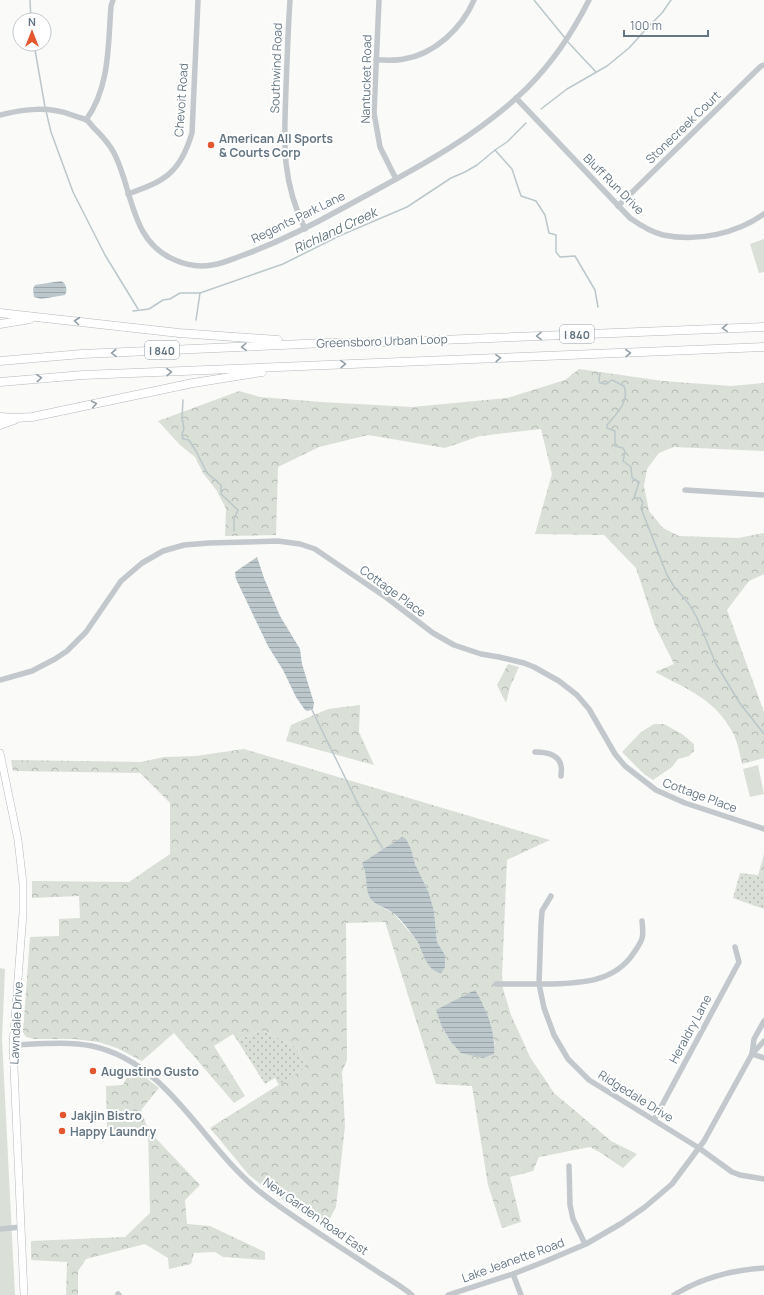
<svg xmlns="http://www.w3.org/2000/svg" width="764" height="1295" font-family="Manrope,sans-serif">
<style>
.grass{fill:url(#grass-dots)}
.forest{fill:url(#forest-crowns);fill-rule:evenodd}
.green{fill:#dadfd7}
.water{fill:url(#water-rules)}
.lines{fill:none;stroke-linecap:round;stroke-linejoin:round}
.stream{stroke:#bbc7cb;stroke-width:1.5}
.major-casing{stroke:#b5babe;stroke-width:8}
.highway-casing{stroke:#b4b9bd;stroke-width:9}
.minor{stroke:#c3c8cc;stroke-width:5.5}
.major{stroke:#fff;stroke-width:7}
.highway{stroke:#fff;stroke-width:8}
.oneway{stroke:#939fa8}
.poi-dot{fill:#e4572e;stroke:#fff;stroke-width:1.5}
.labels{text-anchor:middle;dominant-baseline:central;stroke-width:4;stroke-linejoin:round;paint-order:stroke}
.shield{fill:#fff;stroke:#939fa8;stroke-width:1}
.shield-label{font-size:11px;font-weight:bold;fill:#657683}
.street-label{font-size:12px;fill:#657683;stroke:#fff}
.poi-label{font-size:12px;font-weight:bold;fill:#657683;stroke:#fff;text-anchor:start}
.water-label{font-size:13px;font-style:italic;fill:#60757c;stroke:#fff}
</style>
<defs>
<pattern id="grass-dots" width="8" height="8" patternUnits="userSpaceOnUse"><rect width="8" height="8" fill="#dadfd7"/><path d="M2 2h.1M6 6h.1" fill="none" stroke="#b4b9b4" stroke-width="1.8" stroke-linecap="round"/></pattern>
<pattern id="forest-crowns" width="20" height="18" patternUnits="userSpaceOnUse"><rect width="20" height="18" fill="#dadfd7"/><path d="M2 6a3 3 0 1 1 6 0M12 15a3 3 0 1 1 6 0" fill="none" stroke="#b4b9b4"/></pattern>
<pattern id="water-rules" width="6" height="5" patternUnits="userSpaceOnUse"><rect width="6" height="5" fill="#bbc7cb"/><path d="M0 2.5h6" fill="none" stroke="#9ca6aa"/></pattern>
</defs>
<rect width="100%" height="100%" fill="#fafaf8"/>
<g class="grass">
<path d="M740,873L764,876V909L733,898Z"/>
<path d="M262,1030L296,1047L307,1067L279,1085L275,1078L265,1084L237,1040Z"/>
</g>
<g class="forest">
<path d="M579,369L663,381L731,386L764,383V451L674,447L659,453L647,469L644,486L649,511L663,528L679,536L738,538L764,533V574L749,581L727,610L764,712V758L742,764C740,755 738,744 734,735C717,700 687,689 655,672L674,664L655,626L636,568L604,535L535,534L552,474L541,429L480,436L445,448L368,435L319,447L278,467L276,535L225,536L226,509L217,491L203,473L195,457L180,445L158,421L239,391L260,397L321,402L412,407L507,398L565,380Z"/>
<path d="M508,664L519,667L510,687L506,703L497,685Z"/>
<path d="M360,705L359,732L374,765L286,741L291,725L328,709Z"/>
<path d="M654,724H664L682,734L694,744V751L689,756L678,759L672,767L653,780L644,774L622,752L641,732Z"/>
<path d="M244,749L550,840L507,860L502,976L503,989L511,1015L530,1057L554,1093L611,1141L637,1154L623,1168L601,1153L590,1147L539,1157L533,1171L510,1177L521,1222L502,1228L488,1185L472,1086L436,1084L385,922L346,923L347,1060L342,1072L345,1126L336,1207L325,1228L264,1187L249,1175L210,1128L307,1067L296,1047L262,1030L237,1040L233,1034L214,1046L245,1096L234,1103L174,1033L142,1061L117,1048L98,1042L74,1039H35L26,1037L23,1032L30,937L59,936V919L80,918L79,896L32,898V881L129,882L170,854V803L140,773L13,771L11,760L141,762L164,757L196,756ZM402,837L411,849L415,864L429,893L434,911L437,942L445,955L420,947L415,938L393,913L374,903L369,897L365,868L383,850ZM484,1005L495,1044L483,1058L461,1052L451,1042L442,1027Z"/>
<path d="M764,854V876H758Z"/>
<path d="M132,1067L159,1088L141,1110L148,1130L200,1185L185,1200L187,1224L210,1226L265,1252V1260L223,1257L215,1252L194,1253L191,1264L169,1269L168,1258L145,1244L86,1259L78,1271V1295H66L67,1262L31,1260V1241L125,1237L150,1213L148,1130L107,1132L106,1086L123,1085Z"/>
</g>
<g class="green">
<path d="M764,239V272L759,273L750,244Z"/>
<path d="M758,765L764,794L750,797L743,769Z"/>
<path d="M0,968L5,969L2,1039L15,1295H0Z"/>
</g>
<g class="water">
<path d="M61,281C66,283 68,290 65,295L41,299L34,297L33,289L35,285Z"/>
<path d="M257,557L264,578L280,616L300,649L302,664L314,703L313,709L308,711L305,710L296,697L283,670L268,646L236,579L235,572Z"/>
<path d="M402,837L406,839L411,849L415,864L429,893L434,911L437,942L445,955V967L441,973C425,970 424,951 415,938C409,930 401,919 393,913C386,907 375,906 370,898C365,890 368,874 362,863Z"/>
<path d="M475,990C486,1007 496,1034 494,1054L483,1058L461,1053L451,1042L442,1027L436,1010Z"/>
</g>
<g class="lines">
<g class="stream">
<path d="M30,0L31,20"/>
<path d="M534,0L565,38"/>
<path d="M567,41L596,72"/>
<path d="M34,44L45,107"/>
<path d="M541,109L567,89L607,66L629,48L648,27L662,13L671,0"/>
<path d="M46,111L51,132L73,192L105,255L138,309"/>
<path d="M495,150L512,169L521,196L536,201L545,215L549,233L556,235V252L560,257L575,256L595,290L598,307"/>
<path d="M133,311L149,309L163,300L170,299L180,293H200L283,264L339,236L407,207L451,178L465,172L477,165L495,150L507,142L526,123"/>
<path d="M196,320L200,293"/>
<path d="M600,373L599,380L600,383L606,384L612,380L624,386C630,402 616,414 607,425V428L615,431V446L623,448L625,452L623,461L631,467L632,478L639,482L634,498H640L643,503L641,508L667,575L673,585L689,604L697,618L716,664L739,702L764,734"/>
<path d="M183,400L182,418L184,429L182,434L183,439L189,440L196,451L207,473L221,485V494L238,510L234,519V531"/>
<path d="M311,708L359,806L384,851"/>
</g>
<g class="major-casing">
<path id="major" d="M0,753L18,840L23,884V913L13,1045L24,1295"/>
</g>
<g class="highway-casing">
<g id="highway">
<path d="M0,313L179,333L278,340"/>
<path d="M0,324L30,319"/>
<path d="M0,361L82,354L325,343L390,342L764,327"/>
<path d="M0,382L83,375L764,347"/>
<path d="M0,417L16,418L32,417L193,383L262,372"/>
<path d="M0,425L14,420"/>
</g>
</g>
<g class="minor">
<path d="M290,0C288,30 287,59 286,89C284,142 281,179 305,229"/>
<path d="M379,0L374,113L380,147L396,179"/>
<path d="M376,60C385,60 395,61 404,59C435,54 462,28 474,0"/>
<path d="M516,98L630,218C640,225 651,232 663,235C697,242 736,234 764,214"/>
<path d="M0,115C25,109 48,106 72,115C77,117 83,118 87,120C89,122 92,126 95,129C102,136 109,143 114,153C133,189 130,242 175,260C186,265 200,267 212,265C221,264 230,260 238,257C275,244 309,227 343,208C407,173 474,140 527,88C552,63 573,32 589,0"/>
<path d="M86,120C110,87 108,45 111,6L113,0"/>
<path d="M128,194C165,181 180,173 192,133L198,0"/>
<path d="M618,206L761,66L764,65"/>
<path d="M685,490L764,495"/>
<path d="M0,680L32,671L55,659L67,651L86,632L121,581L142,563L163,551L184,545L209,543L278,541L300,544L315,549L387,598L433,633L454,645L481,654L499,657L524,663L534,667L559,681L577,695L589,709L615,754L625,766L656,790L685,803L764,829"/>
<path d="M535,752C545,752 559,754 561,766C562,769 561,773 561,776"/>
<path d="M551,896L542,911L541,925L539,984L544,1008L554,1035L568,1059L589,1080L699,1148L732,1172L740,1175L764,1179"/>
<path d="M496,984C514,984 533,984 551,984C581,983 614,982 633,954C643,939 644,939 642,921"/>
<path d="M13,1045C39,1044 67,1041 92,1046C171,1063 204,1150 264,1195C298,1221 336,1244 372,1268C385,1277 400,1285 412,1295"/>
<path d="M752,1054L754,1039L764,1021"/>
<path d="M752,1054L764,1058"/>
<path d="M654,1120L739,962L735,947"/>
<path d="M569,1166L570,1205L573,1219L585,1244"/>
<path d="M0,1229L21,1227"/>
<path d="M513,1274L521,1295"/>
<path d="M118,1294L119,1295"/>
<path d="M448,1295L513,1274L546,1261L586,1244L622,1223L645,1207L672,1184L704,1141L752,1054L764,1041"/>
<path d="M674,1295C701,1278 732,1270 764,1268"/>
</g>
<use href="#major" class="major"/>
<use href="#highway" class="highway"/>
</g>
<defs><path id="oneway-chevron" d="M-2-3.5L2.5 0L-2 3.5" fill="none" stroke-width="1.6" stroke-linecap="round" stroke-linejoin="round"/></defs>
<g class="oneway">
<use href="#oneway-chevron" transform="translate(77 321) rotate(-173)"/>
<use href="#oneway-chevron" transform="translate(725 328) rotate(178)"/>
<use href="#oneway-chevron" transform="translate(539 336) rotate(178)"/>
<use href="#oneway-chevron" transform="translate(244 347) rotate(177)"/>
<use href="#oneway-chevron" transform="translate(114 353) rotate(177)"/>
<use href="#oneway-chevron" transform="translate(628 353) rotate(-2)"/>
<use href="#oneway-chevron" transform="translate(498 358) rotate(-2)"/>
<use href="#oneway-chevron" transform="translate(343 364) rotate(-2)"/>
<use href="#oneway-chevron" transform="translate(169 372) rotate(-2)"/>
<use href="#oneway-chevron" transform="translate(39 378) rotate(-5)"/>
<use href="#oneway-chevron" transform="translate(94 404) rotate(-11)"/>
</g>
<g class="poi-dot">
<circle cx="211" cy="145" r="4"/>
<circle cx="93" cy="1071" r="4"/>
<circle cx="63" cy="1115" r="4"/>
<circle cx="62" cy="1131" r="4"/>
</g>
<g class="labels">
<g class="shield">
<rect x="560" y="325" width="34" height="18" rx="3"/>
<rect x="145" y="341" width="34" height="18" rx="3"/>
</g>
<g class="shield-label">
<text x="577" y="334">I 840</text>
<text x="162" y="350">I 840</text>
</g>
<g class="street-label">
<text transform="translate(276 68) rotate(-88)">Southwind Road</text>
<text transform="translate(366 79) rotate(-89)">Nantucket Road</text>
<text transform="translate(181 100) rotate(-86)">Chevoit Road</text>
<text transform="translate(683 127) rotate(-44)">Stonecreek Court</text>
<text transform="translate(614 184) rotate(45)">Bluff Run Drive</text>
<text transform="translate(298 217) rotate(-26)">Regents Park Lane</text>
<text transform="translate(382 341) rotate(-2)">Greensboro Urban Loop</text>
<text transform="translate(393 591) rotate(36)">Cottage Place</text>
<text transform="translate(700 795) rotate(20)">Cottage Place</text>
<text transform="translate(16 1023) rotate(-87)">Lawndale Drive</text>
<text transform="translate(690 1029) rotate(-62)">Heraldry Lane</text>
<text transform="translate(636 1096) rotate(32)">Ridgedale Drive</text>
<text transform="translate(316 1216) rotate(35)">New Garden Road East</text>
<text transform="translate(513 1260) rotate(-20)">Lake Jeanette Road</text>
</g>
<g class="poi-label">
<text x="219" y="138">American All Sports<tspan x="219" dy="14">&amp; Courts Corp</tspan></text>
<text x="101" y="1071">Augustino Gusto</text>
<text x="71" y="1115">Jakjin Bistro</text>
<text x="70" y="1131">Happy Laundry</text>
</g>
<g class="water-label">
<text transform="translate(335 230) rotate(-25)">Richland Creek</text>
</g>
</g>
<g transform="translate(32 32)"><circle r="19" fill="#ffffff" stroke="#c1c8cd"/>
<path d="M0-3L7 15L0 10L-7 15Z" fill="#e4572e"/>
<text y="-6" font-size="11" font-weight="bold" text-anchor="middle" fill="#657683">N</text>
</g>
<path d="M624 30v6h84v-6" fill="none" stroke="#657683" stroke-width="2"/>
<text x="630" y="30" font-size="12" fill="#657683" stroke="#ffffff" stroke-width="3" paint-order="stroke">100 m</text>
</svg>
